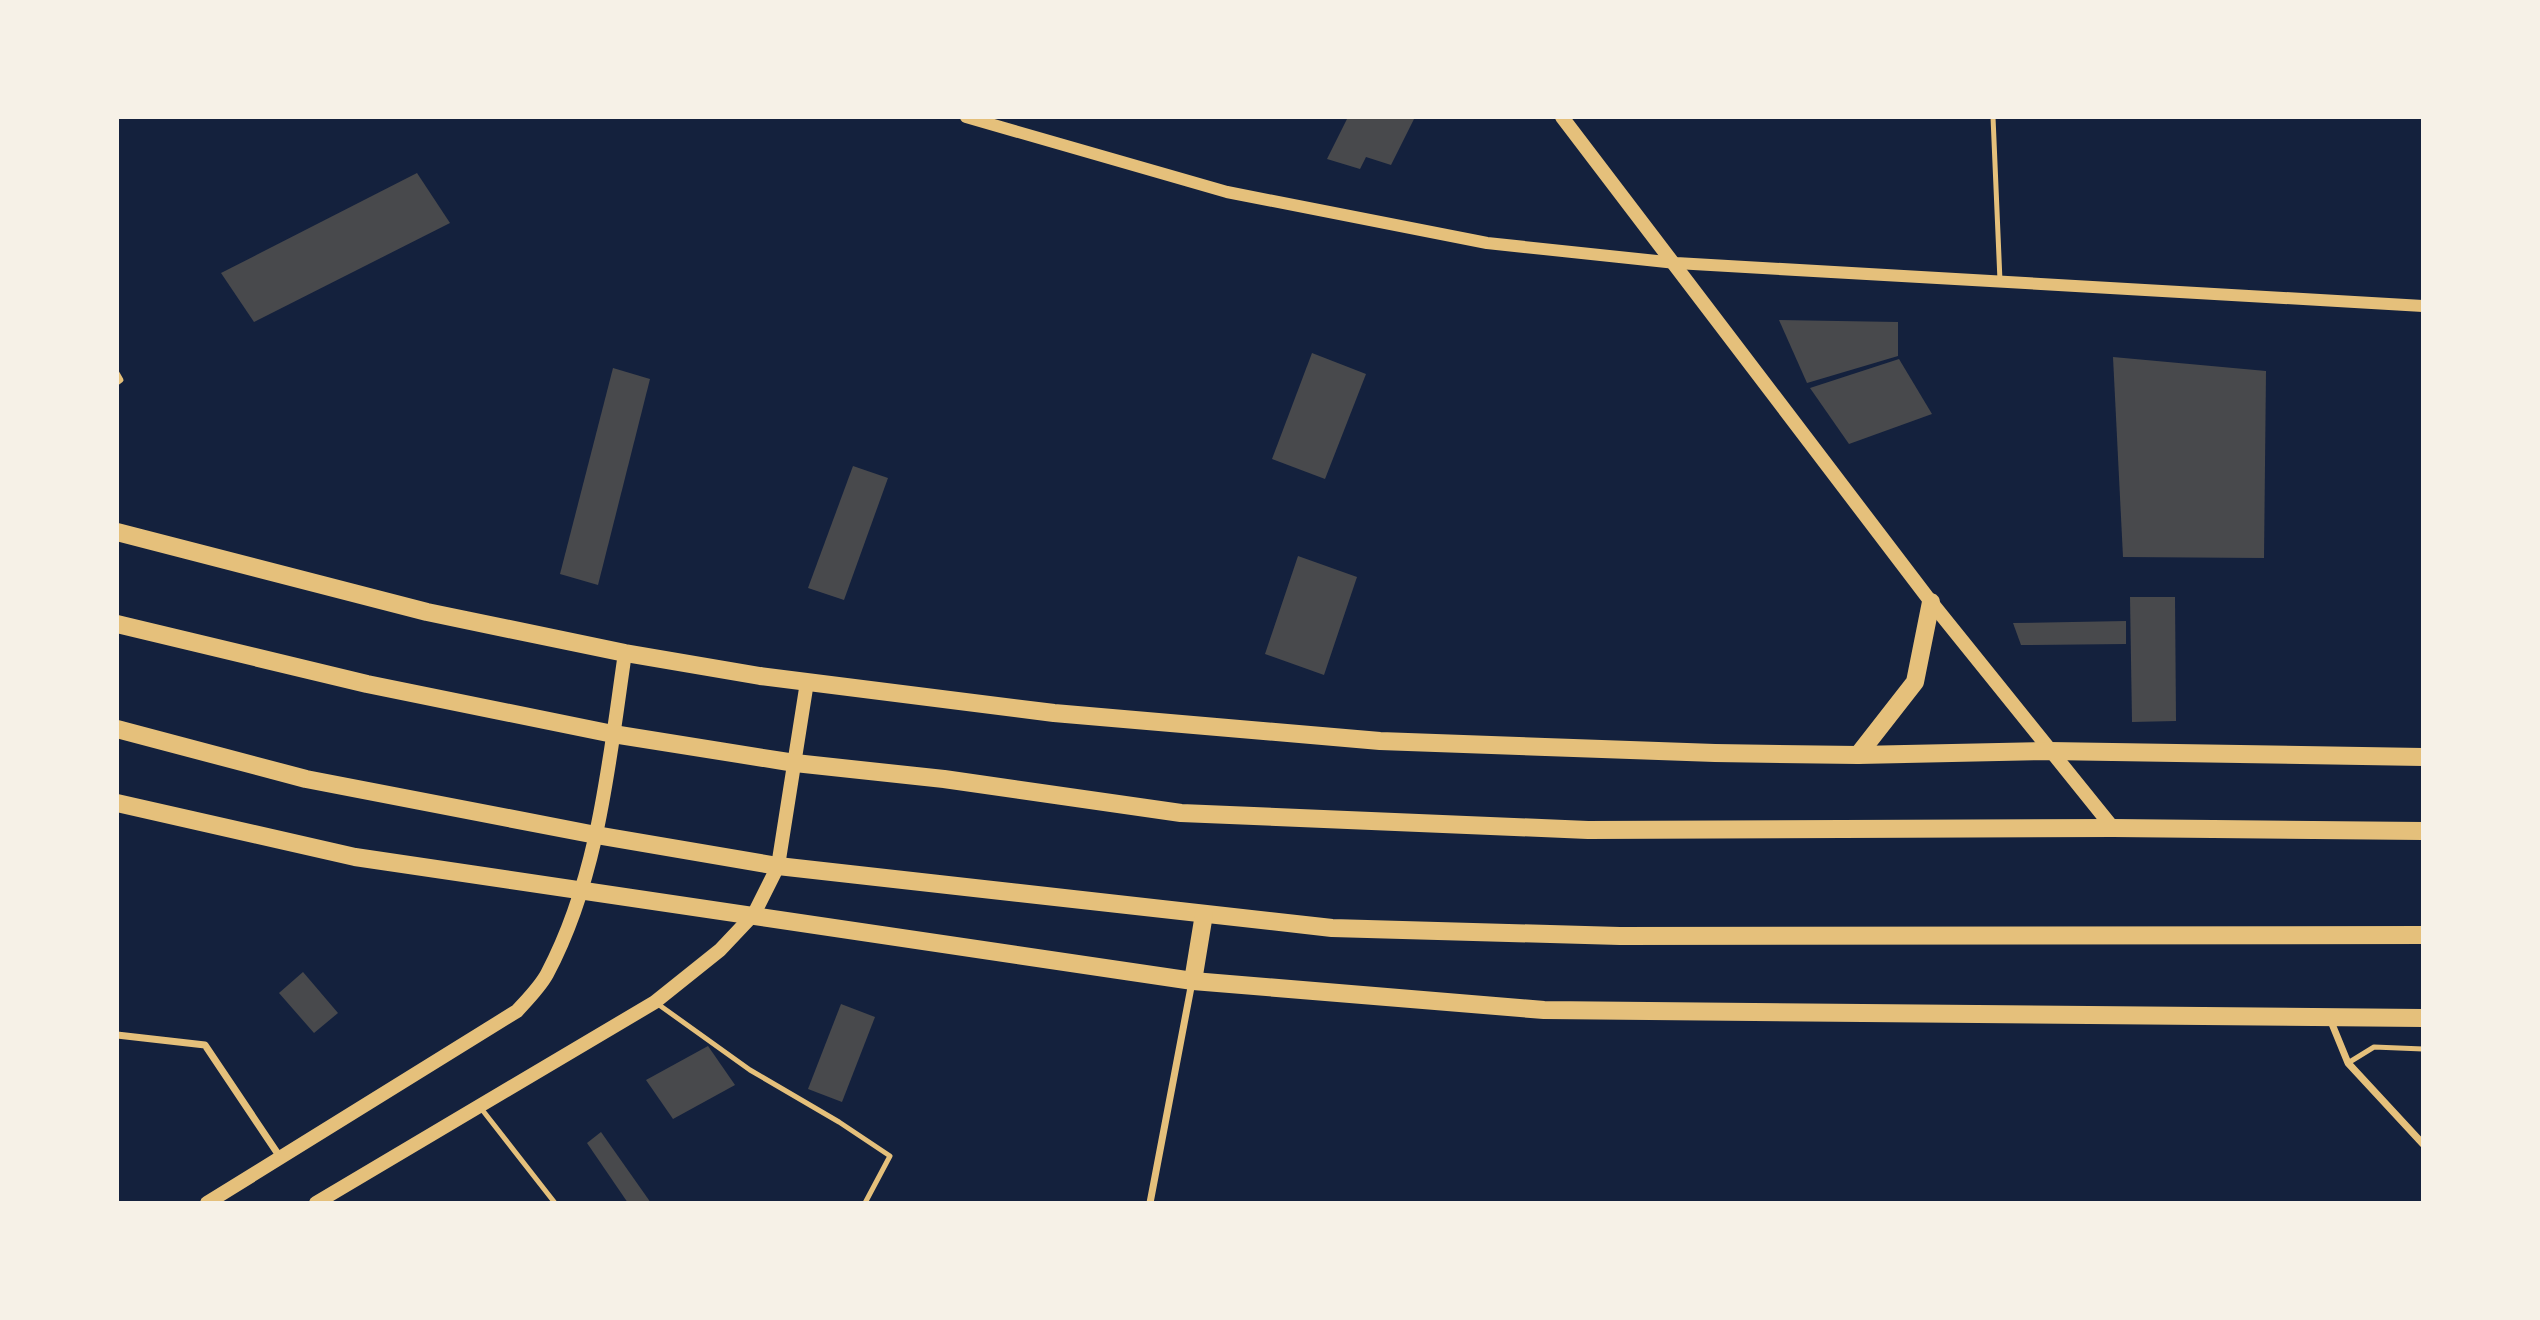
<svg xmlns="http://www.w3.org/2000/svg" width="2540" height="1320" font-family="'IBM Plex Sans',sans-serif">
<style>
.building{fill:#48494c}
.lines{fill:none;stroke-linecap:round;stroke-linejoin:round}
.service{stroke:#e5c07b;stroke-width:5}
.minor{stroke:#e5c07b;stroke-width:7}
.tertiary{stroke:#e5c07b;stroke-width:12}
.secondary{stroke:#e5c07b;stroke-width:14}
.primary{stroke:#e5c07b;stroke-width:18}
</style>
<rect width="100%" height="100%" fill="#14213d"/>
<g class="building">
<path d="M1348,117H1415L1391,165L1366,157L1360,169L1327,159Z"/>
<path d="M417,173L450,223L254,322L221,273Z"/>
<path d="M1779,320L1898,322V356L1807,383Z"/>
<path d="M1312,353L1366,374L1325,479L1272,459Z"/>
<path d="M2113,357L2266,371L2264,558L2123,557Z"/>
<path d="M1899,359L1932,414L1849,444L1810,388Z"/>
<path d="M613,368L650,379L598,585L560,574Z"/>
<path d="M853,466L888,478L844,600L808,588Z"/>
<path d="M1298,556L1357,577L1324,675L1265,654Z"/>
<path d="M2130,597H2175L2176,721L2132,722Z"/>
<path d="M2126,621V644L2021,645L2013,623Z"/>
<path d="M303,972L338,1013L314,1033L279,993Z"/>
<path d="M841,1004L875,1017L842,1102L808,1089Z"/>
<path d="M708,1046L735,1085L673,1119L646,1080Z"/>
<path d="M601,1132L651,1203H628L587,1143Z"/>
</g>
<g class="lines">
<g class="service">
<path d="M1993,117L2000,281"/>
<path d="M117,373L121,380L117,383"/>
<path d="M655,1002L750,1070L839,1122L890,1156L865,1203"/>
<path d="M2348,1063L2374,1047L2423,1049"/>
<path d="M480,1107L555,1203"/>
</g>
<g class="minor">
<path d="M2330,1019L2348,1063L2423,1144"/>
<path d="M117,1035L205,1045L280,1157"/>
<path d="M1150,1203L1192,982"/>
</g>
<path class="tertiary" d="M966,117L1227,192L1487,243L1676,263L2423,306"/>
<g class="secondary">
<path d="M1562,117L1931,602L2113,828"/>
<path d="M207,1203L517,1011C527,1000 540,987 547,974C599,876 609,761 625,653"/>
<path d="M316,1203L655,1002L720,950L754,914L778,866L807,682"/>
</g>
<g class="primary">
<path d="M117,532L427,612L625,653L760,676L1054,713L1380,741L1715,753L1858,755L2049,751L2423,757"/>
<path d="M117,624L367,684L613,734L795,763L944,779L1181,813L1588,830L2113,828L2423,831"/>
<path d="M117,729L306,779L596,835L778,866L1332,928L1620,936L2423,935"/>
<path d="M1858,755L1915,682L1931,602"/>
<path d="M117,803L355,857L1193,981L1544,1010L2423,1018"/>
<path d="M1193,981L1204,914"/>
</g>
</g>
<rect width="2540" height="1320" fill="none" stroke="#f6f1e7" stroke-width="238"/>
</svg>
